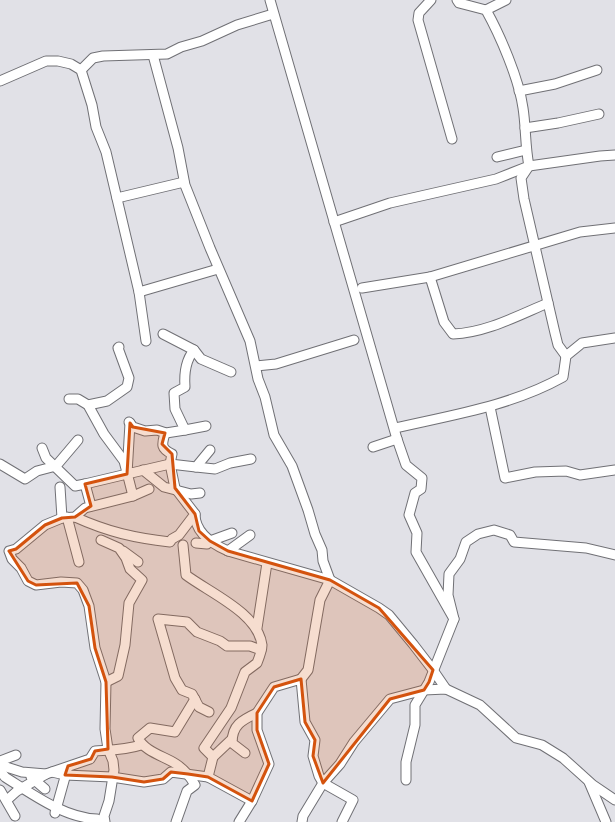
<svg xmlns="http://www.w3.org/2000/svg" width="615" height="822" font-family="Signika,sans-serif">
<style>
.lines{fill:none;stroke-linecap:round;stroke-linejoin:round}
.minor-casing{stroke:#707075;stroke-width:11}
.minor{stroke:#fff;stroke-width:9}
.marked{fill:#d4530e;fill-opacity:0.2;stroke:#d4530e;stroke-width:3;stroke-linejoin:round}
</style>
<rect width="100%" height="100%" fill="#e1e1e7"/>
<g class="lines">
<g class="minor-casing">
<g id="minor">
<path d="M270,0L397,439L406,465L422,478L421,489L415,493L409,515L417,533L416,552L454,619"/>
<path d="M431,0L419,13L418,20L452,139"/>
<path d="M457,0L459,3L486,10C500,35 519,79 523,108C526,127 525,146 529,166L521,178L524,199L555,333L558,345L566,356"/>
<path d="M486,10L506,0"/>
<path d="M153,55L178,148L185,185L210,248L250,341L258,379L265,397L274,435L292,466L308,510L315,534L322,550L323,561L330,580L320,600L308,670L301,679"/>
<path d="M81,70L93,58L103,56L167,54L181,47L202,41L237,25L273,14"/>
<path d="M0,81L46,61H58L71,64L81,70L92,105L96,127L106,152L139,292L146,341"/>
<path d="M519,91L555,84L597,70"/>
<path d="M525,128L558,123L599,114"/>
<path d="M497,157L526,150"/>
<path d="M117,198L184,182"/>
<path d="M334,222L390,203L496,179L529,166L600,156L615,155"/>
<path d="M430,277L444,322L453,334C486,333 519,315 548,303"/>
<path d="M362,288L430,277L580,232L615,228"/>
<path d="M139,292L218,269"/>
<path d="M163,334L194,350L201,359L231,372"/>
<path d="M194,350C185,361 184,374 185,387L174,393L175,409L185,430L206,426"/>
<path d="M256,366L276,364L354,340"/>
<path d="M69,399H78L88,405L104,434L124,461L133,496"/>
<path d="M88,405L107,401L127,387L129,378L118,348L119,347"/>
<path d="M490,407L505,478L535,472L566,471L580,475L615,470"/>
<path d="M129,422L133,427L145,431L157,430L166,433L185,430"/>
<path d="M130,423L127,474L170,464L196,467L210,450"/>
<path d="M395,428C452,415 511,406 563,377L566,356L582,343L615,338"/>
<path d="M373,447L397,439"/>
<path d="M42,448L46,458L75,486L85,484"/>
<path d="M0,464L25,479L37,471L56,466L78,440"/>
<path d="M196,467L215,469L230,463L251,459"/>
<path d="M143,470L164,487L191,494L200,493"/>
<path d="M60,487L62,518"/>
<path d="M91,506L85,484L127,474"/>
<path d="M195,514C195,533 212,544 228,551L250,535"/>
<path d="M67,517L79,562"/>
<path d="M75,517C108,532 135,538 170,542L172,539L179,535L195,514L175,488L170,464L172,454C160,448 162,444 165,433"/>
<path d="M101,540L119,548L126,558L130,569L142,580L129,603L125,645L118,676L106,682"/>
<path d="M196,543L207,544L210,541L232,533"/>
<path d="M183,545L186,575C210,593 258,613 262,645C262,650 259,658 257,663L245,672L231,708L204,748L213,757L208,777L252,801"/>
<path d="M123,551L138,562"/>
<path d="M228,551L330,580L379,608L389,615L413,644L433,670L446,689"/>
<path d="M257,628L267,563"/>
<path d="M209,712L199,707L192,694L182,690L175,678L158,619L187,622L197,632L220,641L227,646H250L261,650"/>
<path d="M245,753L232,743C232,725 242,720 257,713"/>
<path d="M213,757L232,739"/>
<path d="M0,761L16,755"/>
<path d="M0,765L22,772L46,774L90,759L95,751C111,750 126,750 141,745"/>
<path d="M0,771L5,777C32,794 65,818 97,819L98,822"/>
<path d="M52,772L65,775L112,777L144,782L163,779L171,772L208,777"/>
<path d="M31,777L45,789"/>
<path d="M406,780V762L415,725V705L429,682L454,619L448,595L449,574L460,559L466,542L478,534L494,530L510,535L514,542L586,548L615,555"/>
<path d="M589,782L606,822"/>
<path d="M0,790L15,816"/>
<path d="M7,800L17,791L46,774"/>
<path d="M55,813L67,770"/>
<path d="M105,822L104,816L109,801L114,770L113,761L108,749L105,729L106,682L95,648L89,606L83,590L77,583L61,582L36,585L28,581L21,568L12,559L9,551L16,549L45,525L62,518L75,517L85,508L133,496L149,489"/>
<path d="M176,822L187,791L195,785C190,776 185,770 176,764C164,756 145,752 138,738L150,728L175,732L195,699"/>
<path d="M239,822L252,801L269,764L257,730V713L274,687L301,679L305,722L315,740L313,756L319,776L323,783L353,800L342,822"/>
<path d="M302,822L303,816L323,783L340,764L354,742L390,699L424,690L446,689L480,705L516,738L542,745L563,758L593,785L615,800"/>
</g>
</g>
<use href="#minor" class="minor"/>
</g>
<path class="marked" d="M130,423L133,427L165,433L162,444L172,454L175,488L195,514L199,531L210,541L228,551L330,580L379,608L433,670L429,682L424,690L390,699L323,783L313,756L315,740L305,722L301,679L274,687L257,713V730L269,764L252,801L208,777L188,774L171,772L163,779L144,782L112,777L65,775L68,766L91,759L95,751L108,749L106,682L95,648L89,606L77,583L36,585L28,581L9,551L16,549L45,525L62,518L75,517L91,506L85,484L127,474Z"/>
</svg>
